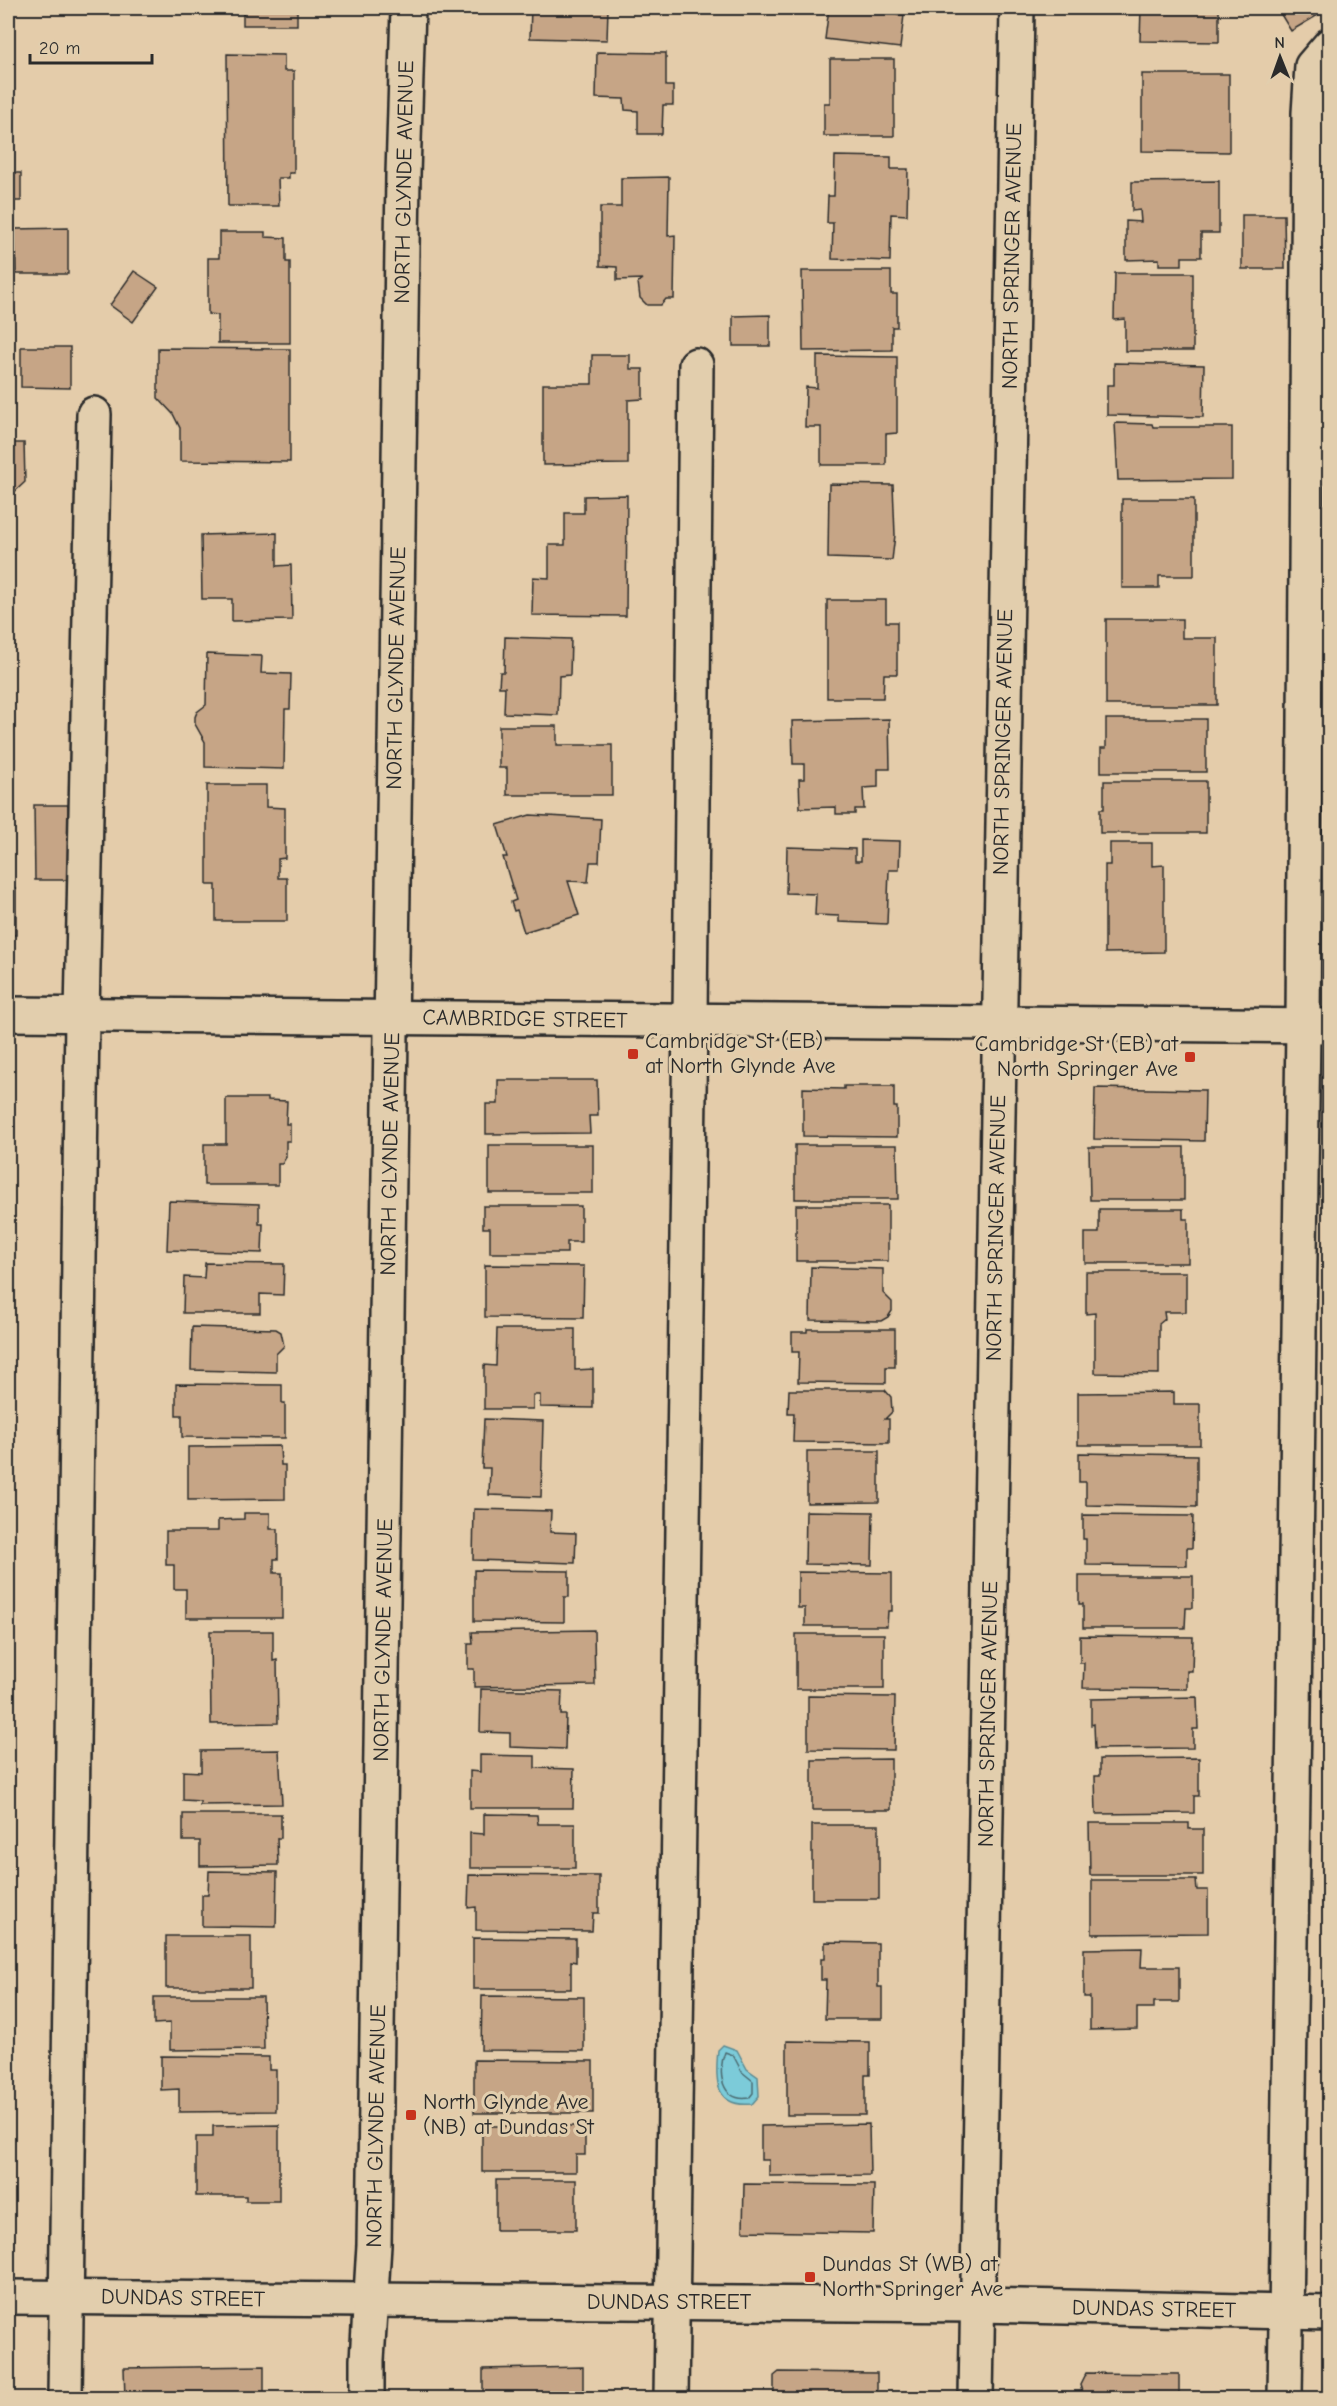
<svg xmlns="http://www.w3.org/2000/svg" width="1337" height="2406" font-family="'Comic Neue',sans-serif">
<style>
.water{fill:#7ccbd9;stroke:#5c8b93;stroke-width:1.5}
.lines{fill:none;stroke-linecap:round;stroke-linejoin:round}
.shore{stroke:#4b6b71;stroke-width:1.5}
.building{fill:#c6a586;stroke:#2b2b2b;stroke-width:1.5}
.minor-casing{stroke:#2b2b2b;stroke-width:38}
.minor{stroke:#e2cead;stroke-width:33}
.poi-dot{fill:#c8321e;stroke:#e2cead;stroke-width:2}
.labels{text-anchor:middle;dominant-baseline:central;stroke-width:6;stroke-linejoin:round;paint-order:stroke}
.street-label{font-size:22px;fill:#2b2b2b;stroke:#e2cead}
.poi-label{font-size:22px;fill:#2b2b2b;stroke:#e2cead;text-anchor:start}
</style>
<rect width="100%" height="100%" fill="#e4ccaa"/>
<filter id="ink" filterUnits="userSpaceOnUse"><feTurbulence type="fractalNoise" baseFrequency=".0167" numOctaves="2"/><feDisplacementMap in="SourceGraphic" scale="12" xChannelSelector="R" yChannelSelector="G"/><feConvolveMatrix kernelMatrix="1 2 1 2 8 2 1 2 1" color-interpolation-filters="sRGB"/></filter>
<g filter="url(#ink)">
<path class="water" d="M723,2045L737,2050L747,2069L758,2077L759,2096L752,2104C714,2108 715,2079 718,2050Z"/>
<g class="lines">
<path class="shore" d="M725,2052L733,2055L742,2072L753,2081V2093L749,2098C721,2102 717,2072 725,2052Z"/>
</g>
<g class="building">
<rect x="243" y="8" width="54" height="17"/>
<path d="M531,8H608L607,40L530,38Z"/>
<path d="M829,8H892L891,14L904,15L900,48L825,39Z"/>
<path d="M1141,8H1219V42L1140,41Z"/>
<path d="M1277,8H1327L1328,9L1291,31Z"/>
<path d="M597,52L666,53V86H673V105H663L662,134H638V111L625,110L624,99L596,98Z"/>
<path d="M227,54L284,55V71H294V173H289V178H278L279,206H228Z"/>
<path d="M830,59H894V136H824V103H830Z"/>
<path d="M1142,74H1229V152L1142,151Z"/>
<path d="M8,121H11V173H21V201H8Z"/>
<path d="M835,156L891,157V169H908L907,215L891,214L890,261L832,259L833,223H827L828,196H834Z"/>
<path d="M669,177L668,236L675,235L674,299H666L661,305H647L640,298L638,282L643,279L617,280V267L600,266V207H621V178Z"/>
<path d="M1219,181V233H1201V257H1182V265H1159V259L1126,260V221L1141,222L1140,210L1132,211V182Z"/>
<path d="M1242,215H1284L1285,269H1242Z"/>
<path d="M68,228V274H16L15,229Z"/>
<path d="M219,232H265V237L286,238V262H290V343H218V315L208,314V258H219Z"/>
<path d="M134,271L158,287L133,322L110,305Z"/>
<path d="M802,271H891V294H897V327H892V350L803,351Z"/>
<path d="M1115,273H1193V351H1125V319L1114,320Z"/>
<path d="M770,315V346H733V316Z"/>
<path d="M21,347H70V388L21,387Z"/>
<path d="M158,348L290,349V462L180,461V428L173,414L158,398Z"/>
<path d="M592,355H630V369H643V399L628,400V464L543,465V384H592Z"/>
<path d="M817,356L897,357V433L886,434V465H821V427H805L806,387L817,388Z"/>
<path d="M1114,363L1204,365L1203,417L1107,415V385H1114Z"/>
<path d="M1115,423L1152,424L1153,427H1232V479L1118,480Z"/>
<path d="M8,443H24L25,482L8,498Z"/>
<path d="M829,484L893,485L895,535L892,560L828,558Z"/>
<path d="M627,495L626,616L532,615L533,577L549,578V545H565V513H584V496Z"/>
<path d="M1122,499H1194V576H1159V588H1122Z"/>
<path d="M277,533V566L291,565L292,620L232,621V599H202L201,535Z"/>
<path d="M827,600H886V622H897V674H884L883,698H827Z"/>
<path d="M1106,619H1182V638H1217V705H1106Z"/>
<path d="M505,637L571,639L570,675L559,676L558,715L504,713L505,687H499L500,672H504Z"/>
<path d="M207,654L262,656L261,673L291,674L290,709H285L284,769L205,767V742L195,724V717L197,712L206,705Z"/>
<path d="M889,719L890,769H878V787L863,788L864,809H855V814H836V807L800,808L799,779H804V764H793L792,721Z"/>
<path d="M1106,719H1206V772H1101V748H1106Z"/>
<path d="M499,726H557V745H612V795H507V768H499Z"/>
<path d="M1104,781H1206V833H1100V809H1104Z"/>
<path d="M207,785H266V807L285,808V858L278,859V878H287V921H216V885H207Z"/>
<path d="M34,805H68L69,880H35Z"/>
<path d="M530,815L601,819L599,862H590L588,882L568,881L579,915L524,932L517,910L514,911L511,902L516,900L503,857H507L497,825Z"/>
<path d="M861,840L900,841L899,870H889L887,924L839,922V916L815,915L816,894L786,893L787,847L855,849V861H861Z"/>
<path d="M1110,843H1152V866L1164,865V952L1105,953V865H1110Z"/>
<path d="M8,867V888H16V935H8Z"/>
<path d="M498,1080H597L598,1116H589L590,1133L486,1134V1104H498Z"/>
<path d="M844,1086H894V1107H897V1137L803,1136V1088L844,1089Z"/>
<path d="M1095,1088L1205,1090L1204,1141L1094,1139Z"/>
<path d="M226,1098H268V1100L287,1101L286,1124H290V1141H286V1157L282,1164H278V1185H204V1144H226Z"/>
<rect x="489" y="1145" width="104" height="48"/>
<path d="M795,1145H897L898,1199H795Z"/>
<path d="M1089,1147H1184V1200H1090Z"/>
<path d="M169,1201L259,1204V1224H263L262,1253L167,1250Z"/>
<rect x="796" y="1205" width="92" height="56"/>
<path d="M483,1206H581V1242H567V1253H490V1228H483Z"/>
<path d="M1099,1209H1183V1219H1188V1263H1085V1233H1099Z"/>
<path d="M205,1263L284,1264L283,1295L260,1294V1313H183L184,1277L204,1278Z"/>
<path d="M485,1265L584,1266L583,1318L485,1317Z"/>
<path d="M811,1267L883,1269V1293L892,1302V1311L888,1317L881,1321L810,1320Z"/>
<path d="M1086,1272H1186V1312H1164L1165,1319L1159,1324V1374L1095,1373V1313L1086,1314Z"/>
<path d="M192,1327L276,1329L281,1332L284,1346L276,1354V1372L191,1370Z"/>
<path d="M497,1329H575V1370L593,1369V1408L540,1407V1395H533V1409H484V1365L496,1366Z"/>
<path d="M807,1329H895V1367H886V1383L798,1382L799,1352H792V1332H807Z"/>
<path d="M176,1384L282,1385V1403H285V1438L182,1437V1415H176Z"/>
<path d="M789,1390H885L891,1397L892,1412L885,1419H889V1443L793,1442L794,1413H788Z"/>
<path d="M1174,1392V1404H1200V1445H1078V1393Z"/>
<path d="M484,1419L543,1421L541,1497L489,1495L490,1468H482Z"/>
<path d="M280,1446L281,1465H285V1499L188,1500V1447Z"/>
<path d="M807,1451H879V1502L807,1503Z"/>
<path d="M1079,1453L1197,1455V1507L1086,1505V1482H1079Z"/>
<path d="M474,1509L551,1511L550,1532L576,1533L575,1563L473,1560Z"/>
<path d="M806,1511L873,1512L872,1565L805,1564Z"/>
<path d="M244,1513H270V1529H278V1559H274V1573H282V1618H186V1589H174V1565H166V1531H218V1520L244,1519Z"/>
<path d="M1083,1515L1193,1516L1192,1548H1187V1566L1086,1565V1539H1083Z"/>
<path d="M474,1570L569,1571V1597H564V1622L474,1621Z"/>
<path d="M798,1572L892,1573V1611H888L887,1626H805V1608H798Z"/>
<path d="M1079,1576H1193V1608H1186L1185,1628H1083V1604H1079Z"/>
<path d="M594,1630L595,1685L474,1687V1669H468V1644H473L472,1632Z"/>
<path d="M210,1631H273V1661L277,1660L278,1723L211,1724Z"/>
<rect x="796" y="1634" width="88" height="55"/>
<path d="M1080,1636L1193,1637L1192,1671H1187V1689L1083,1688L1084,1663H1080Z"/>
<path d="M481,1689L562,1691L561,1715H566L565,1749L510,1747V1733L480,1732Z"/>
<path d="M808,1696L895,1697L894,1750L808,1749Z"/>
<path d="M1197,1697L1198,1729H1193V1748L1095,1749L1094,1724L1091,1725V1699Z"/>
<path d="M279,1750L282,1804L200,1805V1801L183,1800V1771L201,1772V1751Z"/>
<path d="M480,1755L535,1756V1768L574,1769L573,1808H470V1771L480,1772Z"/>
<path d="M1199,1758V1796H1194V1813L1096,1814L1095,1776H1100V1759Z"/>
<path d="M891,1759V1810H812V1760Z"/>
<path d="M183,1814H281V1838H277L278,1865L200,1866V1841H183Z"/>
<path d="M484,1814L537,1815L538,1824H575V1868H470V1833L484,1834Z"/>
<path d="M1089,1823H1189V1829H1203V1875H1090Z"/>
<rect x="812" y="1825" width="67" height="74"/>
<path d="M209,1871L277,1872L276,1927L202,1926V1895H208Z"/>
<path d="M469,1875L599,1876V1913H593L592,1931L476,1930V1907L468,1908Z"/>
<path d="M1092,1880H1196L1197,1890H1208V1933L1092,1934Z"/>
<rect x="166" y="1936" width="85" height="52"/>
<path d="M473,1938L576,1939V1962L571,1961V1989H473Z"/>
<path d="M825,1942L878,1943V1987H882V2019H825L826,1980H821V1959H825Z"/>
<path d="M1142,1948L1141,1967H1179V2002H1154V2008H1137V2029L1090,2030V1997H1084V1949Z"/>
<path d="M482,1996L584,1997V2051L481,2050Z"/>
<path d="M154,1997H263L264,2049L170,2050V2023L154,2024Z"/>
<path d="M787,2041L870,2042V2075H865V2115H787Z"/>
<path d="M161,2056L269,2057V2070H276V2111L179,2112V2089L161,2090Z"/>
<path d="M474,2060L593,2061V2113H474Z"/>
<path d="M869,2124L870,2175L769,2176V2160H761V2126Z"/>
<path d="M279,2125V2201H246V2196H196V2137H213V2126Z"/>
<path d="M482,2126H585V2155H576V2172H482Z"/>
<rect x="496" y="2180" width="80" height="50"/>
<path d="M744,2184L874,2185L873,2233L743,2231Z"/>
<path d="M264,2366V2398H125L124,2368Z"/>
<path d="M583,2367V2398H483V2369Z"/>
<path d="M779,2372L877,2373V2398H777L774,2394V2376Z"/>
<path d="M1086,2373L1179,2374V2398H1084L1080,2385Z"/>
</g>
<g class="lines">
<g class="minor-casing">
<g id="minor">
<path d="M8,1014L1330,1026"/>
<path d="M8,2297L978,2305L1330,2313"/>
<path d="M65,2398L82,1015L94,414"/>
<path d="M367,2398V2360L374,2245L403,175L408,8"/>
<path d="M671,2398L690,1020L696,365"/>
<path d="M976,2398L1017,8"/>
<path d="M1285,2398L1303,1026L1309,113L1312,66L1330,45"/>
</g>
</g>
<use href="#minor" class="minor"/>
</g>
</g>
<g class="poi-dot">
<rect x="627" y="1048" width="12" height="12" rx="3"/>
<rect x="1184" y="1051" width="12" height="12" rx="3"/>
<rect x="405" y="2109" width="12" height="12" rx="3"/>
<rect x="804" y="2271" width="12" height="12" rx="3"/>
</g>
<g class="labels">
<g class="street-label">
<text transform="translate(404 182) rotate(-89)">NORTH GLYNDE AVENUE</text>
<text transform="translate(1012 256) rotate(-89)">NORTH SPRINGER AVENUE</text>
<text transform="translate(396 668) rotate(-89)">NORTH GLYNDE AVENUE</text>
<text transform="translate(1003 742) rotate(-89)">NORTH SPRINGER AVENUE</text>
<text transform="translate(525 1019) rotate(1)">CAMBRIDGE STREET</text>
<text transform="translate(390 1154) rotate(-89)">NORTH GLYNDE AVENUE</text>
<text transform="translate(996 1228) rotate(-89)">NORTH SPRINGER AVENUE</text>
<text transform="translate(383 1640) rotate(-89)">NORTH GLYNDE AVENUE</text>
<text transform="translate(988 1714) rotate(-89)">NORTH SPRINGER AVENUE</text>
<text transform="translate(376 2126) rotate(-89)">NORTH GLYNDE AVENUE</text>
<text transform="translate(183 2298) rotate(1)">DUNDAS STREET</text>
<text x="669" y="2302">DUNDAS STREET</text>
<text transform="translate(1154 2309) rotate(1)">DUNDAS STREET</text>
</g>
<g class="poi-label">
<text x="645" y="1041">Cambridge St (EB)<tspan x="645" dy="25">at North Glynde Ave</tspan></text>
<text x="1178" y="1044" text-anchor="end">Cambridge St (EB) at<tspan x="1178" dy="25">North Springer Ave</tspan></text>
<text x="423" y="2102">North Glynde Ave<tspan x="423" dy="25">(NB) at Dundas St</tspan></text>
<text x="822" y="2264">Dundas St (WB) at<tspan x="822" dy="25">North Springer Ave</tspan></text>
</g>
</g>
<rect width="1337" height="2406" fill="none" stroke="#e2cead" stroke-width="30"/>
<rect x="15" y="15" width="1307" height="2376" fill="none" stroke="#2b2b2b" stroke-width="2" filter="url(#ink)"/>
<g transform="translate(1280 57) rotate(359)" stroke="#e2cead" stroke-width="4.5" paint-order="stroke">
<path d="M0-4.5L10 22L0 15L-10 22Z" fill="#2b2b2b"/>
<text y="-9" font-size="16" font-weight="bold" text-anchor="middle" fill="#2b2b2b">N</text>
</g>
<path d="M30 54v9h122v-9" fill="none" stroke="#2b2b2b" stroke-width="3"/>
<text x="39" y="54" font-size="18" fill="#2b2b2b" stroke="#e2cead" stroke-width="4.5" paint-order="stroke">20 m</text>
</svg>
